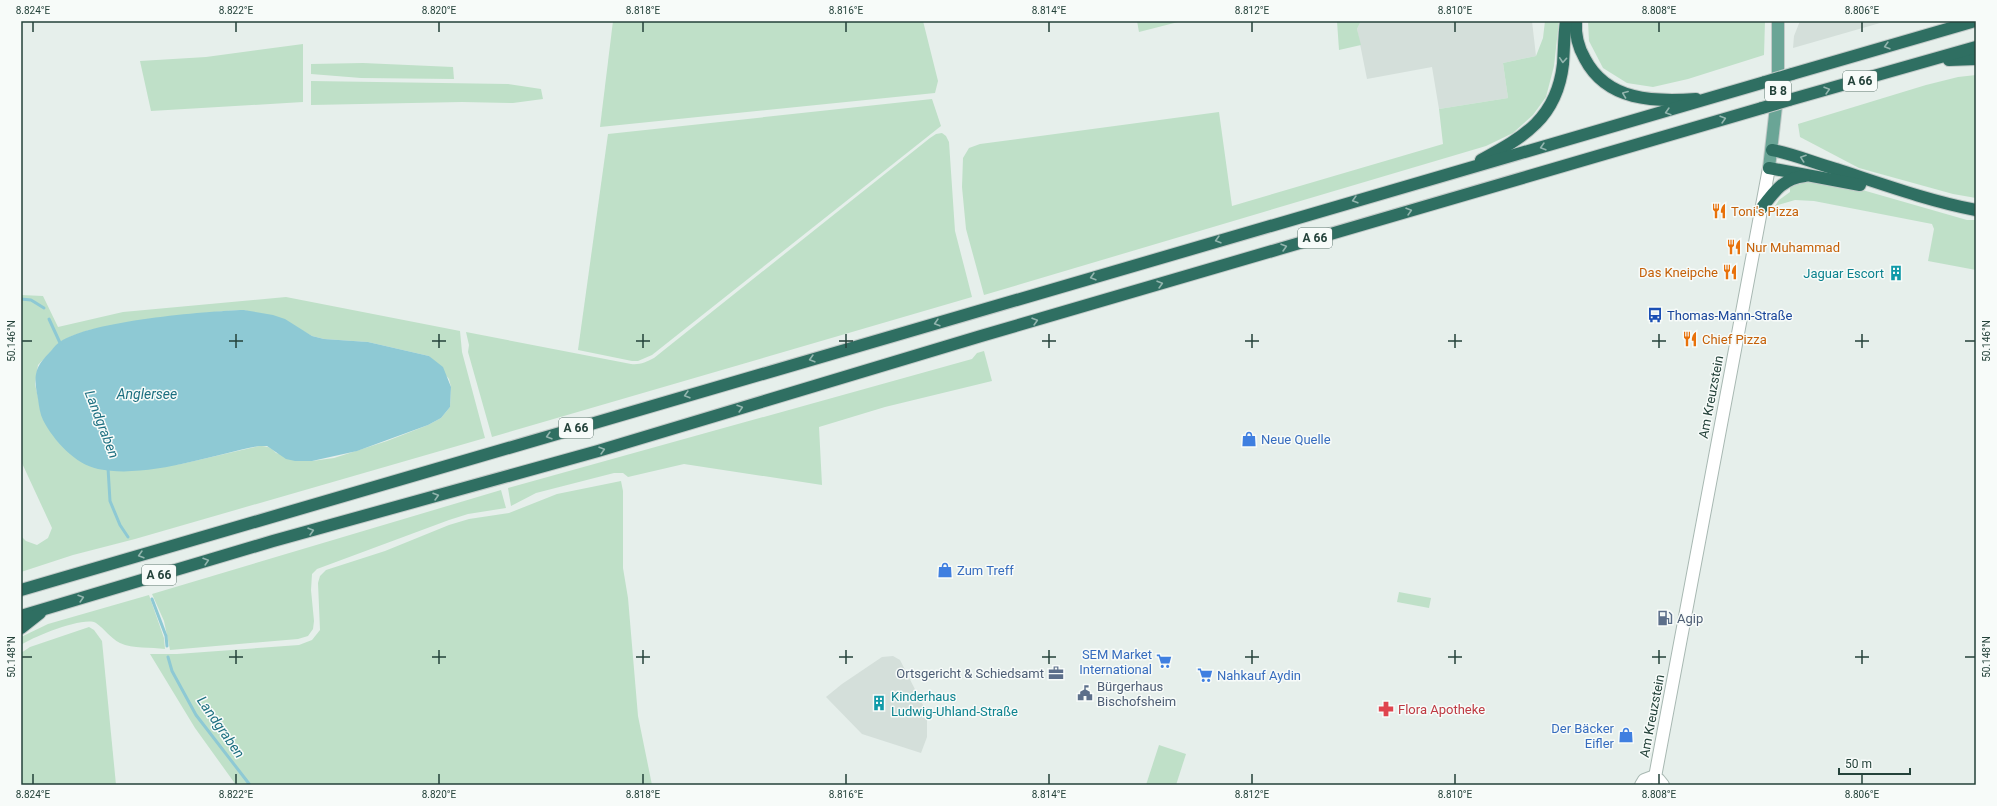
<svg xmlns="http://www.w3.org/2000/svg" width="1997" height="806" font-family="Roboto,sans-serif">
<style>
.built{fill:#d4dfda}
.green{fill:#bfe0c8;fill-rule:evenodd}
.water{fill:#8ec9d4}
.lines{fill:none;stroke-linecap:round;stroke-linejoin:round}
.stream{stroke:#8ec9d4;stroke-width:3}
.tertiary-casing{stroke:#a8b8b2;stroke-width:14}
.primary-casing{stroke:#c2cac8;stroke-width:14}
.motorway-casing{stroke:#c2cac8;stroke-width:14}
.tertiary{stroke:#fff;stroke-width:12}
.primary{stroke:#6aa596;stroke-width:12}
.motorway{stroke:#2f6f62;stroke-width:12}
.motorway-bridge-casing{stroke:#c2cac8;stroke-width:14;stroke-linecap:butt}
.motorway-bridge{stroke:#2f6f62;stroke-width:12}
.oneway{stroke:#93b5ae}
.ticks{fill:none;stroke:#24423a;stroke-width:1.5}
.labels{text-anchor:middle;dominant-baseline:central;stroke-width:3;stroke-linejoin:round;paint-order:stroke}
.shield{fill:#f7fbf9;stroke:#637a73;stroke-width:1}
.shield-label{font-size:12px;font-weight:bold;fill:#24423a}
.food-label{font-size:13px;fill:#c56008;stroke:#f7fbf9;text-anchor:start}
.culture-label{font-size:13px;fill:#0d838f;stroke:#f7fbf9;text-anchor:end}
.transit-label{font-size:13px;fill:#164399;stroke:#f7fbf9;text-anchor:start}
.street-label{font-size:13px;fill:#24423a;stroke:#f7fbf9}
.shop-label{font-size:13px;fill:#366cbe;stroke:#f7fbf9;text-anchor:start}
.service-label{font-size:13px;fill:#4e5e75;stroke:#f7fbf9;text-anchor:start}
.health-label{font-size:13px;fill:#be3a42;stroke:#f7fbf9;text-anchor:start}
.water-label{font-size:14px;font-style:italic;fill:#1c6f80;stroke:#f7fbf9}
.neatline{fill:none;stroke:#24423a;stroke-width:1.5}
.ticks-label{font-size:10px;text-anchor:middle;fill:#24423a}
</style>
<rect width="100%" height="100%" fill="#e6efeb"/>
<g class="built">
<path d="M1361,21H1532L1536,56L1503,63L1508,98L1439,109L1432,67L1367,79L1357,29Z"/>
<path d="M1800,21H1887L1793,48L1794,36Z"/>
<path d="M893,656L900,660L923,705L927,721V737L921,753L862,734L826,697L842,684L882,657Z"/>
</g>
<g class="green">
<path d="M613,21H923L938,81L935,93L600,127Z"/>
<path d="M1137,21H1182L1139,32Z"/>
<path d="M1337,21H1361L1357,29L1361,45L1339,50Z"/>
<path d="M1545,21H1559L1554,66L1546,97L1533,115L1513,133L1486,146L984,295L966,229L962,187L963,158L969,148L980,144L1219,112L1232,206L1443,144L1439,109L1508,98L1503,63L1536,56L1543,38Z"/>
<path d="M1588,21H1765L1764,55L1688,79L1653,87L1627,83L1603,68L1589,41Z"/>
<path d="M303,44V102L151,111L140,61L206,57Z"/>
<path d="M363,63L453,67L454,79L361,78L311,74V64Z"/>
<path d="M1976,75V198L1953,194L1859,168L1800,137L1798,124L1926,85L1958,77Z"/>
<path d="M311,81L508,84L541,89L543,99L513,103L462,102L311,105Z"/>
<path d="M932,99L941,126L652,355L638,361H632L578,350L608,134Z"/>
<path d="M942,133L946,136L949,142L955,231L972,297L492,437L468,352L469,345L466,332L631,364C640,365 646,362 654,358L930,138L936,134Z"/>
<path d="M1813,180L1845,185L1967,220H1976V270L1928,261L1934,229L1932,224L1814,201L1795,200L1775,206L1779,200L1790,192V184Z"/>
<path d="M21,295L43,296L58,327L123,312L286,297L460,331L462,352L485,438L135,539L73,555L21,572V536L26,541L37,545L48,538L52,528L21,461ZM244,310L294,326L312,336L324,339L368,342L429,356L449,379L451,387L450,407L441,418L428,425L387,441L334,458L312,461L276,453C271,447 267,446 259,446L181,464L138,469L59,443L43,419L35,384L38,365L60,342L72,336L89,330L157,318L224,311Z"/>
<path d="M984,351L992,381L885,407L819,427L822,485L684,464L628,477L623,473H614L536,493L511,506L508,488L972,359L977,353Z"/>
<path d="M621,481L623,491V568L628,598L638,716L652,785H236L195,728L150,654H177L299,645L312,640L320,630L318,583L320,576L326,570L385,551L449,525L469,519L509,513L557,494Z"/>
<path d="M501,490L506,508L468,514L449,520L317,569L312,574L311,590L314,621L313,629L308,636L298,639L170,650L164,621L152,594Z"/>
<path d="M1399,592L1431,598L1429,608L1397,602Z"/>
<path d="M149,595L164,638L165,649C151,647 133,649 120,643C110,638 105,629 96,623C84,616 33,637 21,645V637L48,624Z"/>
<path d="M89,627L94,630L102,641L116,785H21V653L30,647Z"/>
<path d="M1159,745L1186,754L1176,785H1146Z"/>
</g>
<path class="water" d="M244,310L273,315L285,319L312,336L324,339L368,342L429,356L443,367L451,387L450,407L441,418L428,425L357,451L312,461H295L286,459L267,446H259C211,455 147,479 98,469C75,464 54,441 43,420C40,414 39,406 38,399C34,378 33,369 49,353C53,349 56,344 60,342C89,321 206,311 244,310Z"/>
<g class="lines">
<g class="stream">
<path d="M21,299L31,300L44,308"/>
<path d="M49,319L61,345"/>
<path d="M108,468L110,501L120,525L128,537"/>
<path d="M152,599L166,636L167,646"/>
<path d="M168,657L172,671L196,715L250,785"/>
</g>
<g class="tertiary-casing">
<g id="tertiary">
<path d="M1655,777L1769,168"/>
<path d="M1641,785L1644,780L1652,777L1659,780L1663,785"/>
</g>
</g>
<g class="primary-casing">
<path id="primary" d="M1769,168L1778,89V21"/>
</g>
<g class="motorway-casing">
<g id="motorway">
<path d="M1576,21C1575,35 1578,47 1585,59C1607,101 1654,102 1696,99"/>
<path d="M1949,60L1976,59"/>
<path d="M1792,74L1975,21"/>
<path d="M1789,100L1976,47"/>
<path d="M1772,150C1794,154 1814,163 1836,169C1882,184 1929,201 1976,210"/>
<path d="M1481,160C1524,137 1557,118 1563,64C1564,50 1564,35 1566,21"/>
<path d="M1769,168L1860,185"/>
<path d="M1761,209C1773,193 1783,178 1805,176"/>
<path d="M21,590L1765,82"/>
<path d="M21,616L273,541L598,451L981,336L1762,108"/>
<path d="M21,628L40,613"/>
</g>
</g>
<use href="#tertiary" class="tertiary"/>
<use href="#primary" class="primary"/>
<use href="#motorway" class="motorway"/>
<g class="motorway-bridge-casing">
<g id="motorway-bridge">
<path d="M1765,82L1792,74"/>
<path d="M1762,108L1789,100"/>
</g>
</g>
<use href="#motorway-bridge" class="motorway-bridge"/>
</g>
<defs><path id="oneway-chevron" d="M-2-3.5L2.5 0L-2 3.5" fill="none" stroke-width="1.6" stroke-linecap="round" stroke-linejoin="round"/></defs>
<g class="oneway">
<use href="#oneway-chevron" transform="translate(1887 46) rotate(164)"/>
<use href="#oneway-chevron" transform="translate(1563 60) rotate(94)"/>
<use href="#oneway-chevron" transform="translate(1827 90) rotate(-16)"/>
<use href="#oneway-chevron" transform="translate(1625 94) rotate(-159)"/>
<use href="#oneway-chevron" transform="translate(1668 112) rotate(164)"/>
<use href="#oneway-chevron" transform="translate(1723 119) rotate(-16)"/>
<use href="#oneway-chevron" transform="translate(1543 147) rotate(164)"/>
<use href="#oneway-chevron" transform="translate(1803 158) rotate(-161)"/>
<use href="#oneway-chevron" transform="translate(1355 200) rotate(164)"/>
<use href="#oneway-chevron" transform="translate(1409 211) rotate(-16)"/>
<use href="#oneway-chevron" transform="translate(1218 240) rotate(164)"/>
<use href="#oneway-chevron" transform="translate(1284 247) rotate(-16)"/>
<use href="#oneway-chevron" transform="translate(1093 277) rotate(164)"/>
<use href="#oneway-chevron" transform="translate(1160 284) rotate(-16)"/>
<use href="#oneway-chevron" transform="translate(1035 321) rotate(-16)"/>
<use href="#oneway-chevron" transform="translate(937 323) rotate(164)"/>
<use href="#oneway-chevron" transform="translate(812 359) rotate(164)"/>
<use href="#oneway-chevron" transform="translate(687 395) rotate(164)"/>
<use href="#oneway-chevron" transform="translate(740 408) rotate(-17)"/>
<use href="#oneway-chevron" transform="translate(549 436) rotate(164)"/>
<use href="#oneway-chevron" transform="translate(602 450) rotate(-16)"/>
<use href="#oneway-chevron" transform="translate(436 496) rotate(-16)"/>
<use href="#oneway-chevron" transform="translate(311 531) rotate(-16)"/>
<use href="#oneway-chevron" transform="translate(141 555) rotate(164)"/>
<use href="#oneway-chevron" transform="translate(206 561) rotate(-17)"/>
<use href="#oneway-chevron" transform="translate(81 598) rotate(-17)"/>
</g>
<path class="ticks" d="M33,22V32M236,22V32M439,22V32M643,22V32M846,22V32M1049,22V32M1252,22V32M1455,22V32M1659,22V32M1862,22V32M236,334V348M439,334V348M643,334V348M846,334V348M1049,334V348M1252,334V348M1455,334V348M1659,334V348M1862,334V348M22,341H32M229,341H243M432,341H446M636,341H650M839,341H853M1042,341H1056M1245,341H1259M1448,341H1462M1652,341H1666M1855,341H1869M1965,341H1975M236,650V664M439,650V664M643,650V664M846,650V664M1049,650V664M1252,650V664M1455,650V664M1659,650V664M1862,650V664M22,657H32M229,657H243M432,657H446M636,657H650M839,657H853M1042,657H1056M1245,657H1259M1448,657H1462M1652,657H1666M1855,657H1869M1965,657H1975M33,774V784M236,774V784M439,774V784M643,774V784M846,774V784M1049,774V784M1252,774V784M1455,774V784M1659,774V784M1862,774V784"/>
<defs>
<g id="restaurant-bare" transform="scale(1.2)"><path d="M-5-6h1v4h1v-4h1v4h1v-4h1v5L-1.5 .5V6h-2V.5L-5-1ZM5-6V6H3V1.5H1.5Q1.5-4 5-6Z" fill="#e8710a" stroke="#f7fbf9" stroke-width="2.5" paint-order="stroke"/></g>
<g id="building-bare" transform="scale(1.2)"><path d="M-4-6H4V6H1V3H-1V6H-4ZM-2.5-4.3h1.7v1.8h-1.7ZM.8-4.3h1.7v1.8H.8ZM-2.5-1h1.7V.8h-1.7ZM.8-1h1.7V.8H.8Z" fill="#0f9aa8" stroke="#f7fbf9" stroke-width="2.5" paint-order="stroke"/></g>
<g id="bus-bare" transform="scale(1.2)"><path d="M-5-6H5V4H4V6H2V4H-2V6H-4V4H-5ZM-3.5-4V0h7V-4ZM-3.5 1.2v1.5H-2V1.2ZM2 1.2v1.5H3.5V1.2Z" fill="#1a4fb4" stroke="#f7fbf9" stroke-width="2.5" paint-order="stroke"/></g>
<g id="shop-bare" transform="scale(1.2)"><path d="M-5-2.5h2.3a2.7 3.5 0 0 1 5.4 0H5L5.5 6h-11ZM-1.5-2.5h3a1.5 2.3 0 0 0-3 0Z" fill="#3f7fe0" stroke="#f7fbf9" stroke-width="2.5" paint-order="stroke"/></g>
<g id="fuel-bare" transform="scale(1.2)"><path d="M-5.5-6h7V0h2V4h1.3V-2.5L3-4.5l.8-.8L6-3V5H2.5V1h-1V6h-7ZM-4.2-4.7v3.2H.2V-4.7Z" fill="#5c6f8a" stroke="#f7fbf9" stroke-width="2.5" paint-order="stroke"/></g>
<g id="supermarket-bare" transform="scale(1.2)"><path d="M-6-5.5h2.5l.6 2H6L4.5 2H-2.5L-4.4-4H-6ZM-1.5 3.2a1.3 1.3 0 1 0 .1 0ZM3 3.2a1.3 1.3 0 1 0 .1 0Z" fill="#3f7fe0" stroke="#f7fbf9" stroke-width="2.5" paint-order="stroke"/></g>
<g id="office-bare" transform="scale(1.2)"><path d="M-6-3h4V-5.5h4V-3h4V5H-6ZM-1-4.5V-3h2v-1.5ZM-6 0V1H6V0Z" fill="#5c6f8a" stroke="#f7fbf9" stroke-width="2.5" paint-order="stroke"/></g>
<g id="civic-bare" transform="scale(1.2)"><path d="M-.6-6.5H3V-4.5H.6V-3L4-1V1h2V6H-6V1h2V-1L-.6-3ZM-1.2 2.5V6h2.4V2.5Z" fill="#5c6f8a" stroke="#f7fbf9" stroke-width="2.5" paint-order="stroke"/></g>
<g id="pharmacy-bare" transform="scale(1.2)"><path d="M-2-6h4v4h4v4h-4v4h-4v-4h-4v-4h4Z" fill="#e0444e" stroke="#f7fbf9" stroke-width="2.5" paint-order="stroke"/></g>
</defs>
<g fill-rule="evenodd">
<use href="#restaurant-bare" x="1719" y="211"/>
<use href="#restaurant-bare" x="1734" y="247"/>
<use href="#restaurant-bare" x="1730" y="272"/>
<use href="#building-bare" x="1896" y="273"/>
<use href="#bus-bare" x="1655" y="315"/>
<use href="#restaurant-bare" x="1690" y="339"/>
<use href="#shop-bare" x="1249" y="439"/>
<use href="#shop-bare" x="945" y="570"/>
<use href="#fuel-bare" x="1665" y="618"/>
<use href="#supermarket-bare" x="1164" y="661"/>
<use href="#office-bare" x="1056" y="673"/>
<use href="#supermarket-bare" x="1205" y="675"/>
<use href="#civic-bare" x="1085" y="693"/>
<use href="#building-bare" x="879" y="703"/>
<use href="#pharmacy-bare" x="1386" y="709"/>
<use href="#shop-bare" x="1626" y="735"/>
</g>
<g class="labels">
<g class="shield">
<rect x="1843" y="71" width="34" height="20" rx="3"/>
<rect x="1765" y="81" width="26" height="20" rx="3"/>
<rect x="1298" y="228" width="34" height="20" rx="3"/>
<rect x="559" y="418" width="34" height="20" rx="3"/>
<rect x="142" y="565" width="34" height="20" rx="3"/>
</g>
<g class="shield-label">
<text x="1860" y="81">A 66</text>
<text x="1778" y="91">B 8</text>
<text x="1315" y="238">A 66</text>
<text x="576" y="428">A 66</text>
<text x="159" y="575">A 66</text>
</g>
<g class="food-label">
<text x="1731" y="211">Toni's Pizza</text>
<text x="1746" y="247">Nur Muhammad</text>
<text x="1718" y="272" text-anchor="end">Das Kneipche</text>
<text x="1702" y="339">Chief Pizza</text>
</g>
<g class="culture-label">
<text x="1884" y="273">Jaguar Escort</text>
<text x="891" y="696" text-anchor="start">Kinderhaus<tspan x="891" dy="15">Ludwig-Uhland-Straße</tspan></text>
</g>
<g class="transit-label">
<text x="1667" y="315">Thomas-Mann-Straße</text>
</g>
<g class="street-label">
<text transform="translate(1711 397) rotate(-79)">Am Kreuzstein</text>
<text transform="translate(1652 716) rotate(-79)">Am Kreuzstein</text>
</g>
<g class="shop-label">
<text x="1261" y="439">Neue Quelle</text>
<text x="957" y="570">Zum Treff</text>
<text x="1152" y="654" text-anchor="end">SEM Market<tspan x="1152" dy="15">International</tspan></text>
<text x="1217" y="675">Nahkauf Aydin</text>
<text x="1614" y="728" text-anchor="end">Der Bäcker<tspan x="1614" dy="15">Eifler</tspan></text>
</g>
<g class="service-label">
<text x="1677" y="618">Agip</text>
<text x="1044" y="673" text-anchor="end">Ortsgericht &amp; Schiedsamt</text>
<text x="1097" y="686">Bürgerhaus<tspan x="1097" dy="15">Bischofsheim</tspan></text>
</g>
<g class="health-label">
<text x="1398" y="709">Flora Apotheke</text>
</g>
<g class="water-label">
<text x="147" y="394">Anglersee</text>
<text transform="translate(102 424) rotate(69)">Landgraben</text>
<text transform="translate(221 727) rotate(55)">Landgraben</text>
</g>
</g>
<rect width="1997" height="806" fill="none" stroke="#f7fbf9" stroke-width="44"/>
<path d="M1839 768v6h71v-6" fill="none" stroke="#24423a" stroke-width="2"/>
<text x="1845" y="768" font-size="12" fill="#24423a" stroke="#f7fbf9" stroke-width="3" paint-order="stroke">50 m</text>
<rect x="22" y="22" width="1953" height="762" class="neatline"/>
<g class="ticks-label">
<text x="33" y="14">8.824°E</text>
<text x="236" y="14">8.822°E</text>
<text x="439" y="14">8.820°E</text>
<text x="643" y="14">8.818°E</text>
<text x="846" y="14">8.816°E</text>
<text x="1049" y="14">8.814°E</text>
<text x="1252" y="14">8.812°E</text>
<text x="1455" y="14">8.810°E</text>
<text x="1659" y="14">8.808°E</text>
<text x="1862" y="14">8.806°E</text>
<text transform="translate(1986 341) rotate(-90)" y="4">50.146°N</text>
<text transform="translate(11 341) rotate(-90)" y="4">50.146°N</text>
<text transform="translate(1986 657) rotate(-90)" y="4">50.148°N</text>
<text transform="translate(11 657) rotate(-90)" y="4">50.148°N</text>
<text x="33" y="798">8.824°E</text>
<text x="236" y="798">8.822°E</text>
<text x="439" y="798">8.820°E</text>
<text x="643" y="798">8.818°E</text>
<text x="846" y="798">8.816°E</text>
<text x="1049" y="798">8.814°E</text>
<text x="1252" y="798">8.812°E</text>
<text x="1455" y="798">8.810°E</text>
<text x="1659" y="798">8.808°E</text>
<text x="1862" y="798">8.806°E</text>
</g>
</svg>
